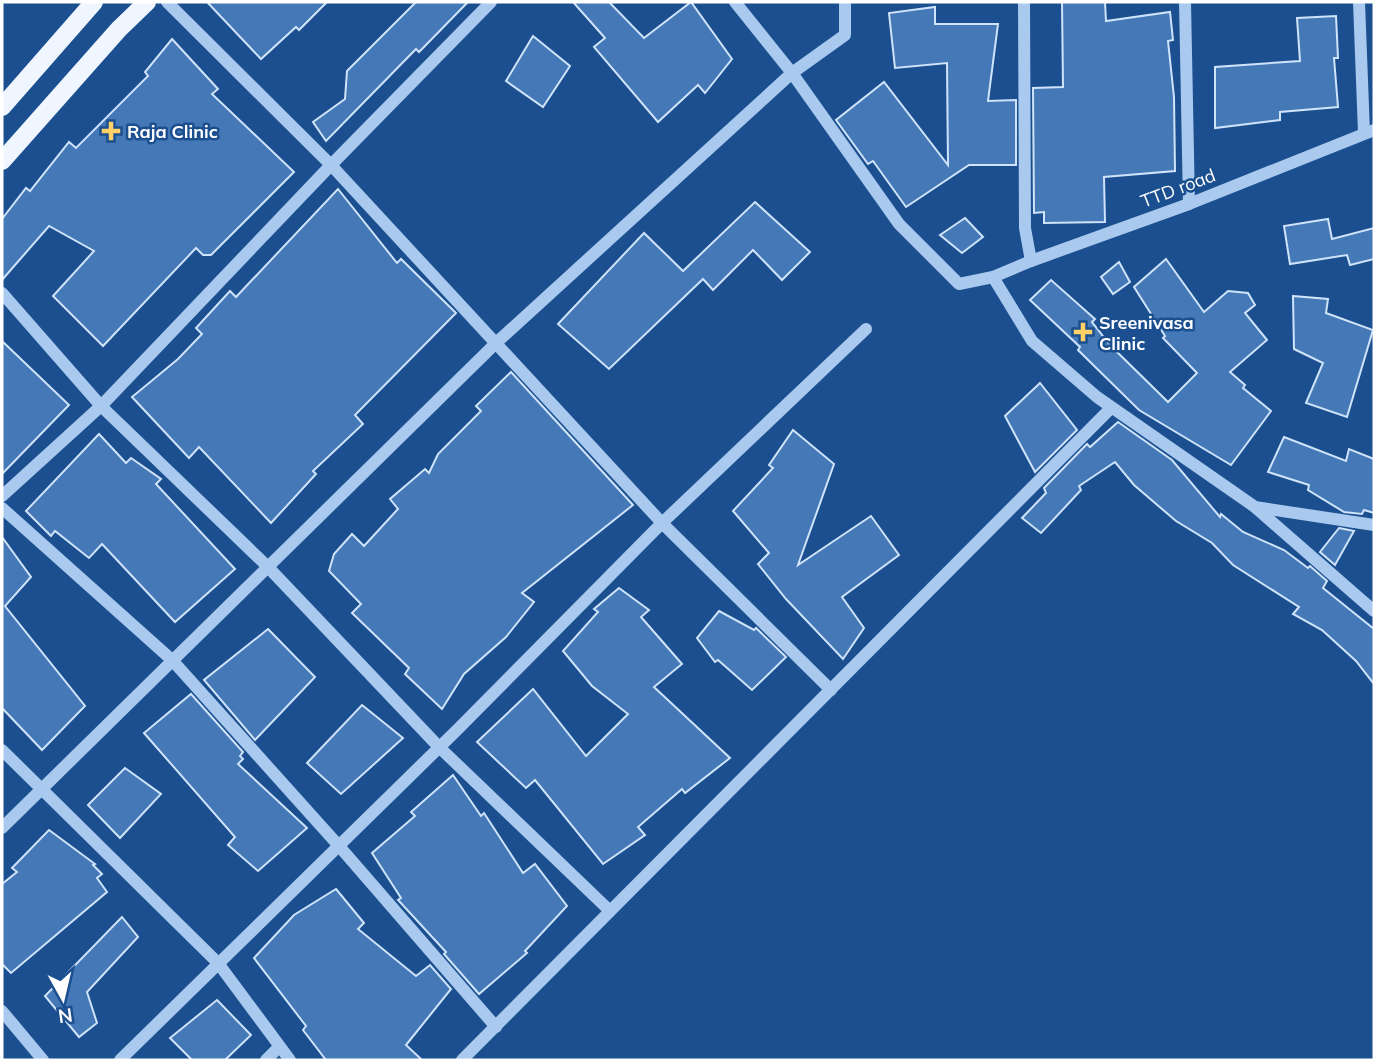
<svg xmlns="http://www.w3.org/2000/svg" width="1376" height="1062" font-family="Mulish,sans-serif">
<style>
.building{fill:#4478b7;stroke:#cfe3fa;stroke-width:2}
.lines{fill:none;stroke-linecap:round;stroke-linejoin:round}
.minor{stroke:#a9c9ee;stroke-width:12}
.major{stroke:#f0f6ff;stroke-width:18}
.poi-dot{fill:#ffd166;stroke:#1b4f8f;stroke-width:2.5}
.labels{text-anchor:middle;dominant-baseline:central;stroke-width:5;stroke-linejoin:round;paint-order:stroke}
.poi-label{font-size:18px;font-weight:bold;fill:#fff;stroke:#1b4f8f;text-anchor:start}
.street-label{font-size:18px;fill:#fff;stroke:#1b4f8f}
</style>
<rect width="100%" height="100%" fill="#1b4f8f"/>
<g class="building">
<path d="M207,2H327L299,30L296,27L261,59Z"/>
<path d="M416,2H468L419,52L416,49L326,141L313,122L345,99L347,71Z"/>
<path d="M573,2H609L644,38L691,2L732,59L705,93L698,85L658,122L594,47L605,38Z"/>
<path d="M1062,2H1105L1106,21L1170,12L1173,40L1168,41L1174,97L1175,171L1104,177L1105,222L1044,223V212L1034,213L1033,88L1063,87Z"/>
<path d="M935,7V24H998L988,101L1016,100V165H969L906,207L873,161L868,164L836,120L884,82L948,165L947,63L895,68L889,13Z"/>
<path d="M1336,16L1338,58H1334L1338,107L1280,112V120L1215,128V67L1300,61L1297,18Z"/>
<path d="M533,36L570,66L543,107L506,81Z"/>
<path d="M172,39L218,89L212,94L294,172L211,255H203L196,248L103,346L53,296L94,251L49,226L2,280V219L26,188L30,191L69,142L76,148L148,76L145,72Z"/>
<path d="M338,189L397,263L401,259L456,313L355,415L363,424L313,471L316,474L271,523L199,447L189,458L132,397L178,359L202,334L196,328L230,291L236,297Z"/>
<path d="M755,202L810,252L782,280L753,250L713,290L703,279L609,369L558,324L644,233L683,271Z"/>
<path d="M965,218L983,237L962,253L940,235Z"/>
<path d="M1328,219L1332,239L1374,228V259L1350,265L1347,255L1290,264L1284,226Z"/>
<path d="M1166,259L1204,312L1228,291L1248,293L1255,305L1245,313L1267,340L1230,372L1245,385L1243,388L1271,411L1231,465L1139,410L1078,350L1080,347L1030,300L1051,280L1095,319L1092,322L1110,345L1168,402L1197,373L1163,338L1165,336L1134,287Z"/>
<path d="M1119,262L1130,282L1113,294L1101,277Z"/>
<path d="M1293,296L1328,299L1326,313L1373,330L1347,417L1306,403L1323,363L1294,349Z"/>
<path d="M2,341L69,405L2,474Z"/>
<path d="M511,372L633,505L522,593L534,602L506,637L464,674L442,709L405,674L409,668L352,613L361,604L329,571L334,554L352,534L364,546L398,509L390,499L425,469L429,473L438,454L481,411L476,406Z"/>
<path d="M1040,383L1077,430L1035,472L1005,416Z"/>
<path d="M1118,422L1172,460L1220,517L1221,514L1243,532L1284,550L1308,568L1310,566L1327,581L1323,588L1374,629V684L1356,661L1322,630L1293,614L1299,607L1233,565L1212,543L1176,521L1134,485L1115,462L1079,486L1081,490L1041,533L1022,518L1046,493L1044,488L1087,444L1090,447Z"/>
<path d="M793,430L834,464L798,565L871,516L899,555L842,597L864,628L843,659L786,599L758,564L769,553L733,511L773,468L769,465Z"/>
<path d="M99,434L126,463L131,458L161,479L156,484L235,569L175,622L102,544L89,558L55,531L51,536L26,511Z"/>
<path d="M1284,437L1346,461L1349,449L1374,459V513L1364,510L1362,514L1344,512L1308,490L1309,485L1268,472Z"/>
<path d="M1339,528L1354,531L1335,565L1320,552Z"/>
<path d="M2,537L31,577L5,606L85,706L42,750L2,708Z"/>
<path d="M619,588L649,610L641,617L682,664L654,687L730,758L685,793L682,789L638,827L645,835L603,864L535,780L526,788L477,742L533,689L586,756L628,714L592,686L563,651L598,612L594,609Z"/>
<path d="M719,611L754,630L756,628L786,657L752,690L718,660L715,662L697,638Z"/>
<path d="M268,629L315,677L255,740L204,680Z"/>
<path d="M191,694L243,752L240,756L243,759L238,764L307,828L258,871L228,845L235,837L144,733Z"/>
<path d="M362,705L403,738L341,794L307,763Z"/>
<path d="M125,768L161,794L120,838L88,805Z"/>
<path d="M453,775L481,816L484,813L523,873L535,864L567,906L525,951L527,953L479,994L444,954L446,952L398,900L401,898L372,853L415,816L411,812Z"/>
<path d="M49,830L95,864L93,865L102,874L97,878L107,892L11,973L2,964V884L17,872L12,868Z"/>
<path d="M336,889L364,923L358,929L416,976L430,965L451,989L406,1045L422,1060H326L303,1030L306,1026L254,958L294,915Z"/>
<path d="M122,917L138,937L87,992L97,1023L79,1037L45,996Z"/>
<path d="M217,1000L251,1035L225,1060H192L170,1038Z"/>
</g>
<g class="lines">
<g class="minor">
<path d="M167,2L331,165L662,523L831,690"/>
<path d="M735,2L792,73L899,224L959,284L993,277L1031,261L1189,204L1374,130"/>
<path d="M1024,2L1025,228L1031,261"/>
<path d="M1185,2L1189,204"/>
<path d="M1359,2L1364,133"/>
<path d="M993,277L1032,341L1097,397L1255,507L1374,525"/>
<path d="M2,293L101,406L267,566L439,747L609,910"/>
<path d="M2,496L101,406L331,165L491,2"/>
<path d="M2,508L172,660L339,846L496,1027"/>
<path d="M1256,508L1374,611"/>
<path d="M2,750L218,963L290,1060"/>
<path d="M2,828L496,343L792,73L845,35V2"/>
<path d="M2,1011L43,1060"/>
<path d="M120,1060L457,730L662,523L866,329"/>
<path d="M266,1060L279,1047"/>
<path d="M462,1060L1111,408"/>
</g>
<g class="major">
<path d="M2,107L94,2"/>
<path d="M2,161L119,29L147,2"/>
</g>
</g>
<g class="poi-dot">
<path d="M107.5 120.5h7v7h7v7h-7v7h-7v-7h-7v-7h7z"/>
<path d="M1079.5 321.5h7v7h7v7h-7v7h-7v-7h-7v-7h7z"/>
</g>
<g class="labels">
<g class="poi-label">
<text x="127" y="131">Raja Clinic</text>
<text x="1099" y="322">Sreenivasa<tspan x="1099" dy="21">Clinic</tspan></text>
</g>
<g class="street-label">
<text transform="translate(1178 188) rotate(-21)">TTD road</text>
</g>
</g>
<rect width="1376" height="1062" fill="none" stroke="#ffffff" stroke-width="7"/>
<g transform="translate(63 999) rotate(172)" stroke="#1b4f8f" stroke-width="5" paint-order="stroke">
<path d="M0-5L12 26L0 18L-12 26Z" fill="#ffffff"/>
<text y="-10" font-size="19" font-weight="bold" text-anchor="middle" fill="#ffffff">N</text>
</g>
</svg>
